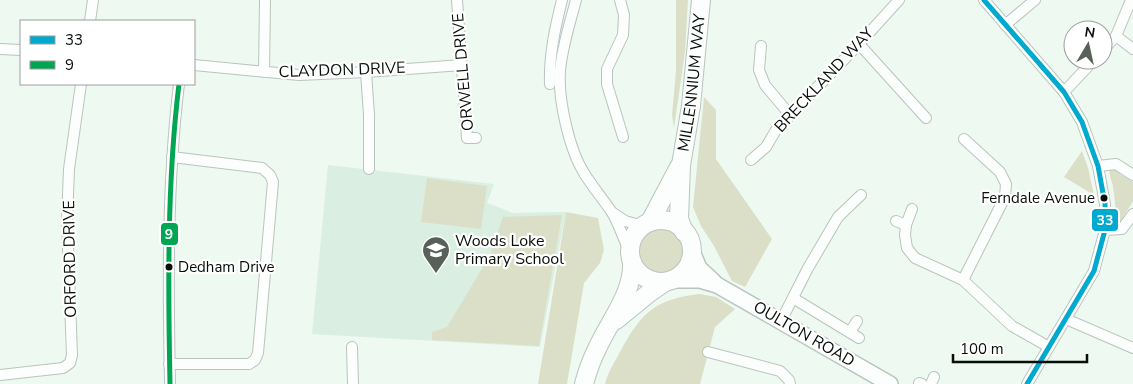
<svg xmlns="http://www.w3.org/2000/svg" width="1133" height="384" font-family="'Nunito Sans',sans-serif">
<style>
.built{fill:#daefe1}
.green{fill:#dcdfc8}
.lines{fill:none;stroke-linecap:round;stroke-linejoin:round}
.minor-casing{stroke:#bac4be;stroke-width:12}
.secondary-casing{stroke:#bac4be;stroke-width:18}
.trunk-casing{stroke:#bac4be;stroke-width:20}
.minor{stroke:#fcfefd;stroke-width:10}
.secondary{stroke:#fcfefd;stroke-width:15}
.trunk{stroke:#fcfefd;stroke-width:18}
.bus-1-casing{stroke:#fff;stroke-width:9}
.bus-2-casing{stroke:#fff;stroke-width:9}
.bus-1{stroke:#00a9ce;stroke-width:5}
.bus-2{stroke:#00a651;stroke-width:5}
.bus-dot{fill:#070e09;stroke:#fff;stroke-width:2}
.labels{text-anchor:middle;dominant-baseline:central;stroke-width:4.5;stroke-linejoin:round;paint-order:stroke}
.bus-label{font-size:15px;fill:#070e09;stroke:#fff;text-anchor:end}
.street-label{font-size:16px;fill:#070e09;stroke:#fff}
.poi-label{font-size:16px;fill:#070e09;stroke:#fff;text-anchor:start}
.line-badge{stroke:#fff;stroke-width:2}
.badge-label{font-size:14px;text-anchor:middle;font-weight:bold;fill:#fff}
</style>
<rect width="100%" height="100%" fill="#edf9f1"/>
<path class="built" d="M328,165L494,184L487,203L513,213L566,212L540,347L312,334Z"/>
<g class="green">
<path d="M676,0H688L685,52L674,128L672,115L676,71Z"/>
<path d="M704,97L716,110V159L772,239L745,287L732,281L714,246L701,226L693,207Z"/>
<path d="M1082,151L1088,168L1094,195L1064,177Z"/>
<path d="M1110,167L1120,171V174L1133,182V201L1124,216V221L1120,225H1116C1116,212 1115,200 1113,187C1112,180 1108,175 1110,167Z"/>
<path d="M427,178L487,186L481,229L421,222Z"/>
<path d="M566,212L598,218L604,250L600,263L584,283L567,384H538Z"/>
<path d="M562,215L539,346L432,340V332L447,327L489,257L503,217Z"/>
<circle cx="661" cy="252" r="25"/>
<path d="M700,294L716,297L735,309L715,327L700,384H605C608,372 614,363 620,352C641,313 655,299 700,294Z"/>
</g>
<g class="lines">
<g class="minor-casing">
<g id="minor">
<path d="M457,0L467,138H476"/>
<path d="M576,0C570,23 562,47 560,71C558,99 569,149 584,173C592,186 602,198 611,211C619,223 623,239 630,252"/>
<path d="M620,0L624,15L623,35L607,69V84L623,137"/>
<path d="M984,0L1064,92L1082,122L1098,166L1105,204V230L1094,271L1027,384"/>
<path d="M90,21L93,0"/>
<path d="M1005,25L1035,0"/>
<path d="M1116,36L1133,49"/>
<path d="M859,44L926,118"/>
<path d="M761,46L759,70L765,85L790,115"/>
<path d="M0,49L21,50"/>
<path d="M1103,50L1116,36L1131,0"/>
<path d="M194,65L299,75L366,72L462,65"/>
<path d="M264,72L265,0"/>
<path d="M366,72L369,115V169"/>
<path d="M550,84C549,55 555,28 562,0"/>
<path d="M1064,92L1094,60"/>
<path d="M751,160L766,147L776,130L859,44L899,0"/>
<path d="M1098,166L1116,164L1133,175"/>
<path d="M912,209L906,225L905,235L907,248L915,258L963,280L1012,326L1049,347"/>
<path d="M613,213L625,221L643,226"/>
<path d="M896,221L906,225"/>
<path d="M1105,230L1122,229L1133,214"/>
<path d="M963,280L1005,197L1006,184L1000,172L964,139"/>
<path d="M793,298L859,338"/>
<path d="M1066,319L1133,348"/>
<path d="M781,321L808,268L838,217L861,195"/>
<path d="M850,332L857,321"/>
<path d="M352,347L353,384"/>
<path d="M708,352L780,371L789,380L790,384"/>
<path d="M169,364H249L255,360L258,353L273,182L270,175L262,168L172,157"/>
<path d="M0,375L63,368L70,363L72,355L67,220L69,169L81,84"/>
<path d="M919,383L922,384"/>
<path d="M170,384C168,284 167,183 179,84"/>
<path d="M931,384L934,377"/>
</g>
</g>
<g class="secondary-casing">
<g id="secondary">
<path d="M691,249L699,268L714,282"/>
<path d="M672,280H700L717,285L890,384"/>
</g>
</g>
<g class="trunk-casing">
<g id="trunk">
<circle cx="661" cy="251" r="31"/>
<path d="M650,222L679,167"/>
<path id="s1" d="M684,232L679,219L681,165L691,106L701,0"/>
<path d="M616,320L649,293L665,282"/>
<path d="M584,384C587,373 591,361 596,351C608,323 634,293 632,262"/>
</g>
</g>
<use href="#minor" class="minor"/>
<use href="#secondary" class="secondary"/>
<use href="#trunk" class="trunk"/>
<g class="bus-1-casing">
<path id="bus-1" d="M984,0L1064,92L1082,122L1098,166L1105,204V230L1094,271L1027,384"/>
</g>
<g class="bus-2-casing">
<path id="bus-2" d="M170,384C168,284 167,183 179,84"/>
</g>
<use href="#bus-1" class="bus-1"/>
<use href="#bus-2" class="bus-2"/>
</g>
<defs>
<g id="school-pin" transform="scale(1.4375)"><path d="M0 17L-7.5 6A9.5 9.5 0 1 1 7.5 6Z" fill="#58605a" stroke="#fff"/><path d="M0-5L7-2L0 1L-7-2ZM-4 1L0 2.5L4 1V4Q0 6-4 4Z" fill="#fff"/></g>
</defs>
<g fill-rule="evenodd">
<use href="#school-pin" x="436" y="250"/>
</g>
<g class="bus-dot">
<circle cx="1104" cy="198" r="4.5"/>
<circle cx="169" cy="267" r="4.5"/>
</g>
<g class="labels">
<g class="bus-label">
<text x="1095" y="198">Ferndale Avenue</text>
<text x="178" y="267" text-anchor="start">Dedham Drive</text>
</g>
<g class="street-label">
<text transform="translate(342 70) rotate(-2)">CLAYDON DRIVE</text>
<text transform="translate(463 72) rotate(-95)">ORWELL DRIVE</text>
<text transform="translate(824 80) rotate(-47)">BRECKLAND WAY</text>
<text stroke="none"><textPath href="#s1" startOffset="151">MILLENNIUM WAY</textPath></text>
<text transform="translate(70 259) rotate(-91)">ORFORD DRIVE</text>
<text transform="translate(804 334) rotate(30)">OULTON ROAD</text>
</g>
<g class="poi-label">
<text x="455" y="241">Woods Loke<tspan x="455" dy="18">Primary School</tspan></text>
</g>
</g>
<g class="line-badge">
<rect x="1091" y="208" width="28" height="24" rx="5" fill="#00a9ce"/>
<rect x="160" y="222" width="19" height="24" rx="5" fill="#00a651"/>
</g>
<g class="badge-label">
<text x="1105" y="225">33</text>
<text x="169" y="239">9</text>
</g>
<rect x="20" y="20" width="175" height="65" fill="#ffffff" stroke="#9c9f9d"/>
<rect x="30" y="36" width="25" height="8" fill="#00a9ce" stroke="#9c9f9d"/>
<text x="65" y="45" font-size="15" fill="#070e09">33</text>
<rect x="30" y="61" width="25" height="8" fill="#00a651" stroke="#9c9f9d"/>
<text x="65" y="70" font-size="15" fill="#070e09">9</text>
<g transform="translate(1088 45) rotate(9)"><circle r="24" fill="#ffffff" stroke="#9c9f9d"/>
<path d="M0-4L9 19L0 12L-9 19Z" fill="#58605a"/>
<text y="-8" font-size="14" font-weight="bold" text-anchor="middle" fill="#070e09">N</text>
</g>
<path d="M953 354v8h134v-8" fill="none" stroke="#070e09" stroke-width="2.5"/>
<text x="960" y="354" font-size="15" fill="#070e09" stroke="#ffffff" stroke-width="4" paint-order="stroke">100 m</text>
</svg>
